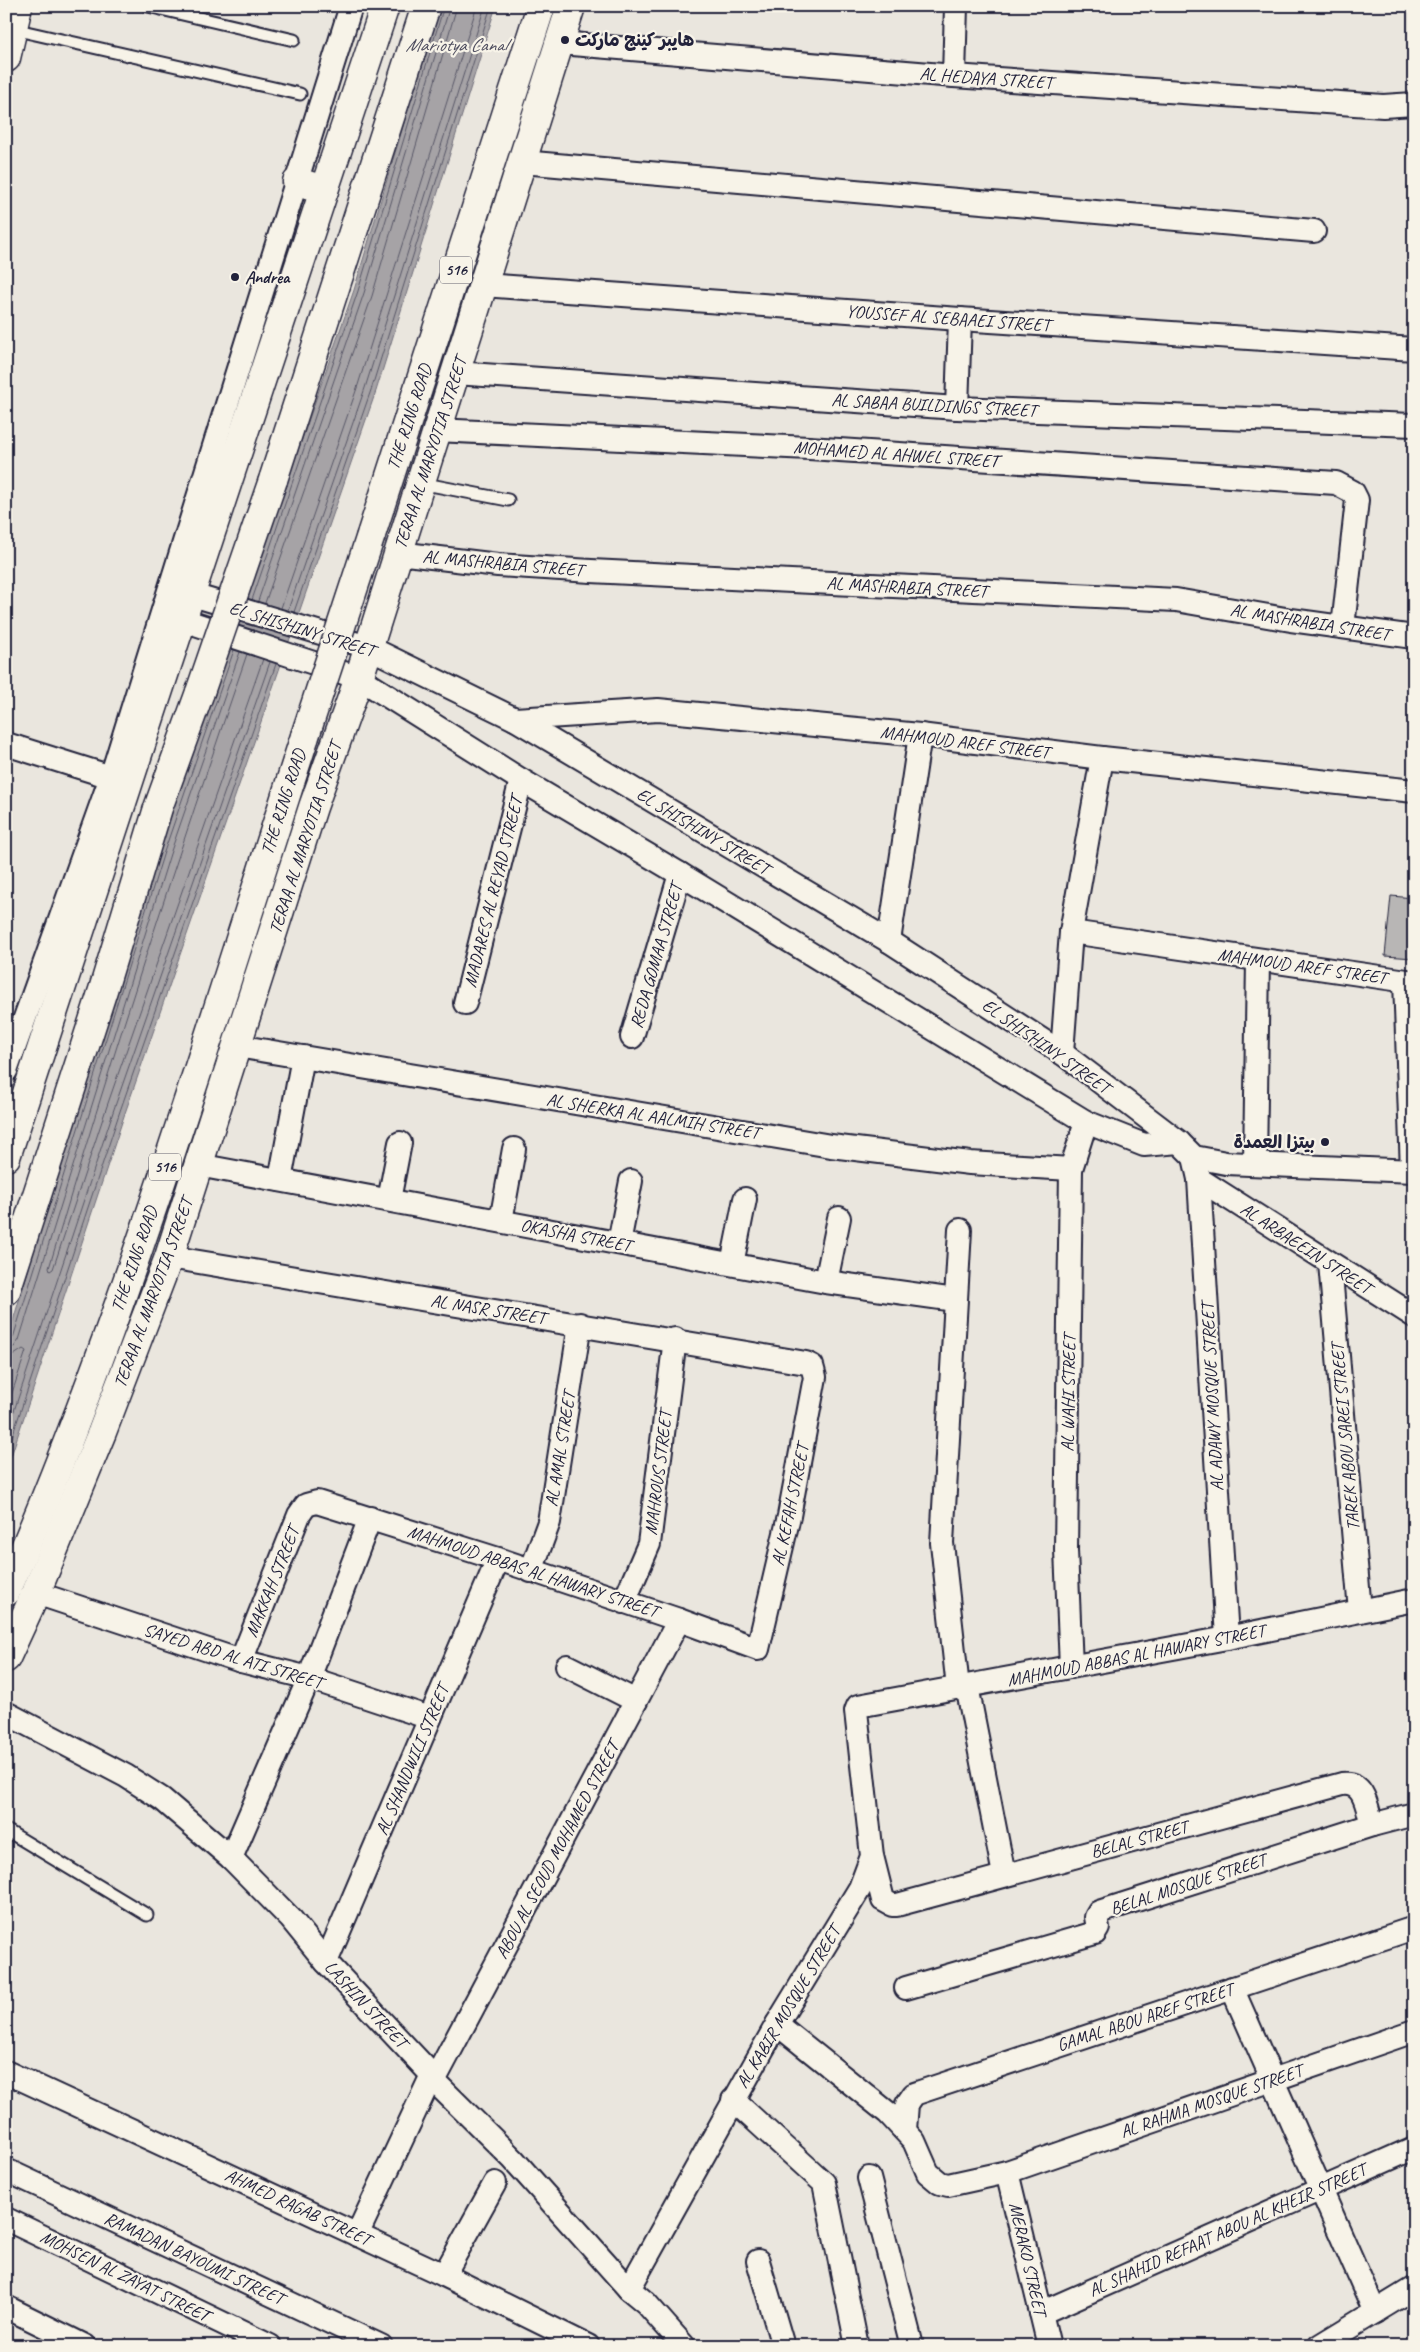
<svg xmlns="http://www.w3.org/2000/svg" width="1420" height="2352" font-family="Caveat,'Playpen Sans Arabic',sans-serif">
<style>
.water{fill:#a6a3a6;stroke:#716f7b}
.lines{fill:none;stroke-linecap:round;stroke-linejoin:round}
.shore{stroke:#575666;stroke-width:1}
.building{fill:#b8b6b5;stroke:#22223b}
.service-casing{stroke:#22223b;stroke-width:15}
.minor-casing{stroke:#22223b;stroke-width:26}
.secondary-casing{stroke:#22223b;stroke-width:31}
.motorway-casing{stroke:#22223b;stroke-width:31}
.service{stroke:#f7f3e8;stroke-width:11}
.minor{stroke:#f7f3e8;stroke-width:22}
.secondary{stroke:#f7f3e8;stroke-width:28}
.motorway{stroke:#f7f3e8;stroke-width:28}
.motorway-bridge-casing{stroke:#22223b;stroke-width:31;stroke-linecap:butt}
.motorway-bridge{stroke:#f7f3e8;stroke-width:28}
.poi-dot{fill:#22223b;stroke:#f7f3e8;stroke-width:2}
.labels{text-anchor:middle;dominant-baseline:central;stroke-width:4.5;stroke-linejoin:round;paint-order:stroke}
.shield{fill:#f7f3e8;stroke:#62616f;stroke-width:1}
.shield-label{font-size:16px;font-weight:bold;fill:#22223b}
.poi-label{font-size:18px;font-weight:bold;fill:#22223b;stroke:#f7f3e8;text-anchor:start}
.street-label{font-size:18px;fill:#22223b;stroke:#f7f3e8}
.water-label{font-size:19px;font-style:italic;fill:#504f60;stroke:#f7f3e8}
</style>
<rect width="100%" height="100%" fill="#eae6de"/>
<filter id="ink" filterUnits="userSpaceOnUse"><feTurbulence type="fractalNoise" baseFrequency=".02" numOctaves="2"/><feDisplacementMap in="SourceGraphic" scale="10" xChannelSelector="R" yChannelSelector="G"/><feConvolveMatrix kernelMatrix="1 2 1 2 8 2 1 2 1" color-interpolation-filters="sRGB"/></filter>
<g filter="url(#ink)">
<path class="water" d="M439,6H496L376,391L125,1113L6,1471V1344L49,1201L159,850L354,290Z"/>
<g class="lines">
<g class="shore">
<path d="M252,600L358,291L444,6"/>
<path d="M258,601L364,293L450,6"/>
<path d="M265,603L372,296L457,6"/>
<path d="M281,608L358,385L477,6"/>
<path d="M288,610L365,388L485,6"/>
<path d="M294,612L371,390L491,6"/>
<path d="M247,654C177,857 110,1062 49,1268L50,1271L53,1269L107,1106L263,659"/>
<path d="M6,1342L13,1338L164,852L234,650"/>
<path d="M6,1348L14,1347L19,1340L170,854L240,652"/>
<path d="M6,1356L14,1355L23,1349L26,1351L6,1411"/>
<path d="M6,1435L114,1109L270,662"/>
<path d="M6,1455L120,1111L276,664"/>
</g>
</g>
<path class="building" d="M1391,896L1414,898V958L1385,956Z"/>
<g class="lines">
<g class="service-casing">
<g id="service">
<path d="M148,6L294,40"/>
<path d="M13,29L300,94"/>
<path d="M420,483L508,500"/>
<path d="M6,1830L147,1915"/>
</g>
</g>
<g class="minor-casing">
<g id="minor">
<path d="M560,43L954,76L1383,106L1414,104"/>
<path d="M954,76L956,6"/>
<path d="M522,162L1314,231"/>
<path d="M483,285L960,319L1414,349"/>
<path d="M455,373L957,408L1414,425"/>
<path d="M957,408L960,319"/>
<path d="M436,430L809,448L1336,483L1353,492L1357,500L1343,627"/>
<path d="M398,553L498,565L591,571L1176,600L1291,620L1414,637"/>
<path d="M189,594L368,647L515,719L889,941L1062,1053L1179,1142L1194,1157L1226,1163L1414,1171"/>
<path d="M180,619L359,678L521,780L680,874L1086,1122L1144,1145L1179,1142"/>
<path d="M515,719L658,710L920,735L1102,758L1414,791"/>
<path d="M6,744L111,777"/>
<path d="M1071,932L1414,982"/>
<path d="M889,941L920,735"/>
<path d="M1405,981L1412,1171"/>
<path d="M465,1003L521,780"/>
<path d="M632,1037L680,874"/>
<path d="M237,1046L831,1146L970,1163L1071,1169"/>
<path d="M1062,1053L1071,932L1102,758"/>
<path d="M6,1071L111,777L351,6"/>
<path d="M1194,1157L1199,1179L1227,1638"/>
<path d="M1255,1164L1258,960"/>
<path d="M198,1165L826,1282L955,1300"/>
<path d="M1199,1179L1414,1316"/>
<path d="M280,1180L303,1057"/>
<path d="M389,1200L400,1143"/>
<path d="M501,1221L514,1149"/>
<path d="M619,1243L631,1181"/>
<path d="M169,1257L806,1363L812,1366L815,1377L789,1516L758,1649L679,1620L498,1559L317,1502L306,1505L299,1515L241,1661"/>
<path d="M1330,1263L1360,1611"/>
<path d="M732,1264L745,1199"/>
<path d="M826,1282L839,1218"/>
<path d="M531,1571L549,1522L580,1324"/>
<path d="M36,1593L241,1661L309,1678L430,1718"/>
<path d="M624,1602L649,1544L675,1339"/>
<path d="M567,1666L636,1701"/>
<path d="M1071,1667L1066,1550L1071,1169L1086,1122"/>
<path d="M967,1686L1004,1875"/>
<path d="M958,1688L942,1543L960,1230"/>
<path d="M6,1713L126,1776L162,1799L231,1858L291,1919L326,1962L432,2075L434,2081L513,2159L629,2289L646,2303L684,2346"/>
<path d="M872,1856L883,1900L892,1905H897L1342,1784C1365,1781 1367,1808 1372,1825L1414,1814"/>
<path d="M231,1858L309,1678L370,1518"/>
<path d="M326,1962L498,1559"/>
<path d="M906,1988L1095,1933L1098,1928L1096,1917L1099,1912L1372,1825"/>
<path d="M1232,1988L1375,2312"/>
<path d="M777,2024L888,2113L914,2141L928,2173L940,2183L948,2185L1007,2172L1414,2031"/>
<path d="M6,2072L444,2275L588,2346"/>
<path d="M434,2081L679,1620"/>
<path d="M733,2100L824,2183L857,2346"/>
<path d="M905,2130L907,2104L914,2094L1414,1928"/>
<path d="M6,2170L381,2346"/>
<path d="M1007,2172L1049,2346"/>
<path d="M869,2178L912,2346"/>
<path d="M6,2219L270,2346"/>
<path d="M357,2235L432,2075"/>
<path d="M758,2261L783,2346"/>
<path d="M444,2275L495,2183"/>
<path d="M629,2289L777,2024L860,1888L872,1856L856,1711L858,1706L1227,1638L1414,1600"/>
<path d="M6,2307L85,2346"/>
<path d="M1041,2313L1414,2148"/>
<path d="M1319,2346L1414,2288"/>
</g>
</g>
<g class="secondary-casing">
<g id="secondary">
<path d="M6,58L18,6"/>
<path d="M297,182L324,190"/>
<path d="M6,1157C131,773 258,389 385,6"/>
<path d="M6,1658L36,1593L102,1432L169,1257L313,807L359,678L571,6"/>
</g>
</g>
<g class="motorway-casing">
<g id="motorway">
<path d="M273,480L426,6"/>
<path d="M371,535L541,6"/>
<path d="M6,1291L103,990L158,808L200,692"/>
<path d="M6,1592C127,1315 212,1023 305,736"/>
</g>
</g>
<use href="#service" class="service"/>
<use href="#minor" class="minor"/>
<use href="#secondary" class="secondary"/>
<use href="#motorway" class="motorway"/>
<g class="motorway-bridge-casing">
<g id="motorway-bridge">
<path d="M200,692L273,480"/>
<path d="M305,736L371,535"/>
</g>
</g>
<use href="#motorway-bridge" class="motorway-bridge"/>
</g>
</g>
<g class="poi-dot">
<circle cx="565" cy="40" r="5"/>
<circle cx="235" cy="277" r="5"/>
<circle cx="1325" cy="1142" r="5"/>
</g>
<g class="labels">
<g class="shield">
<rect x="440" y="256.5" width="32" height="27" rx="4"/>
<rect x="149" y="1153.5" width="32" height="27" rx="4"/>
</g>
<g class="shield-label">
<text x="456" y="270">516</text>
<text x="165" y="1167">516</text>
</g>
<g class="poi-label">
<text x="575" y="40">هايبر كينج ماركت</text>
<text x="245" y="277">Andrea</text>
<text x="1315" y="1142" text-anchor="end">بيتزا العمدة</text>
</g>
<g class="street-label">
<text transform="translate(986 78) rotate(4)">AL HEDAYA STREET</text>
<text transform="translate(948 318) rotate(4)">YOUSSEF AL SEBAAEI STREET</text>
<text transform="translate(934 405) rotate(3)">AL SABAA BUILDINGS STREET</text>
<text transform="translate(409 417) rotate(-72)">THE RING ROAD</text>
<text transform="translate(430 453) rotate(-72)">TERAA AL MARYOTIA STREET</text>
<text transform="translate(896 454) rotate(4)">MOHAMED AL AHWEL STREET</text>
<text transform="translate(503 563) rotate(5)">AL MASHRABIA STREET</text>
<text transform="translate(907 587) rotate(3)">AL MASHRABIA STREET</text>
<text transform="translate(1310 622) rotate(9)">AL MASHRABIA STREET</text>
<text transform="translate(302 629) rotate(17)">EL SHISHINY STREET</text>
<text transform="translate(965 742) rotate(7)">MAHMOUD AREF STREET</text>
<text transform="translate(283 802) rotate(-72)">THE RING ROAD</text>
<text transform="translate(703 831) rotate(31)">EL SHISHINY STREET</text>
<text transform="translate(305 838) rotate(-72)">TERAA AL MARYOTIA STREET</text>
<text transform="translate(493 892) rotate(-76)">MADARES AL REYAD STREET</text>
<text transform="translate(656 956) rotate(-74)">REDA GOMAA STREET</text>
<text transform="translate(1302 966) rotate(8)">MAHMOUD AREF STREET</text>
<text transform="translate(1046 1046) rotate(35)">EL SHISHINY STREET</text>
<text transform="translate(653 1116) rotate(9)">AL SHERKA AL AALMIH STREET</text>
<text transform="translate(576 1235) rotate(11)">OKASHA STREET</text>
<text transform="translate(1306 1248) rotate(33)">AL ARBAEEIN STREET</text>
<text transform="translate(134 1259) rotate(-71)">THE RING ROAD</text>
<text transform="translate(153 1293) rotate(-70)">TERAA AL MARYOTIA STREET</text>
<text transform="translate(488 1309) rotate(9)">AL NASR STREET</text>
<text transform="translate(1068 1393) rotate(-89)">AL WAHI STREET</text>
<text transform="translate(1212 1397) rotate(-93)">AL ADAWY MOSQUE STREET</text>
<text transform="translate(1345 1437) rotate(-95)">TAREK ABOU SAREI STREET</text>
<text transform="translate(560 1449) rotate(-81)">AL AMAL STREET</text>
<text transform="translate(658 1473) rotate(-83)">MAHROUS STREET</text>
<text transform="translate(790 1505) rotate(-78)">AL KEFAH STREET</text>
<text transform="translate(533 1571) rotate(18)">MAHMOUD ABBAS AL HAWARY STREET</text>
<text transform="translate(272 1582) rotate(-68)">MAKKAH STREET</text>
<text transform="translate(1136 1655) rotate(-11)">MAHMOUD ABBAS AL HAWARY STREET</text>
<text transform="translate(233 1656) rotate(17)">SAYED ABD AL ATI STREET</text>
<text transform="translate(412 1760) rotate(-67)">AL SHANDWILI STREET</text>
<text transform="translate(1139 1839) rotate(-15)">BELAL STREET</text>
<text transform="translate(557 1850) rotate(-62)">ABOU AL SEOUD MOHAMED STREET</text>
<text transform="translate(1188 1884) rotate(-18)">BELAL MOSQUE STREET</text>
<text transform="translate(366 2004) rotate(47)">LASHIN STREET</text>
<text transform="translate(788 2007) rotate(-59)">AL KABIR MOSQUE STREET</text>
<text transform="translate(1145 2017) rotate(-18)">GAMAL ABOU AREF STREET</text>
<text transform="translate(1211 2101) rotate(-19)">AL RAHMA MOSQUE STREET</text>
<text transform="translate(298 2207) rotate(25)">AHMED RAGAB STREET</text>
<text transform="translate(1227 2230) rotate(-24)">AL SHAHID REFAAT ABOU AL KHEIR STREET</text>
<text transform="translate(194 2258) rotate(25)">RAMADAN BAYOUMI STREET</text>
<text transform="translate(1028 2259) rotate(77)">MERAKO STREET</text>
<text transform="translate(125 2276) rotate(26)">MOHSEN AL ZAYAT STREET</text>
</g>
<g class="water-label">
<text x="456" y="45">Mariotya Canal</text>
</g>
</g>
<rect width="1420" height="2352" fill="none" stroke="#f7f3e8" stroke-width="25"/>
<rect x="12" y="12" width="1395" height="2327" fill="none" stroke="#22223b" stroke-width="2" filter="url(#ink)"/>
</svg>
